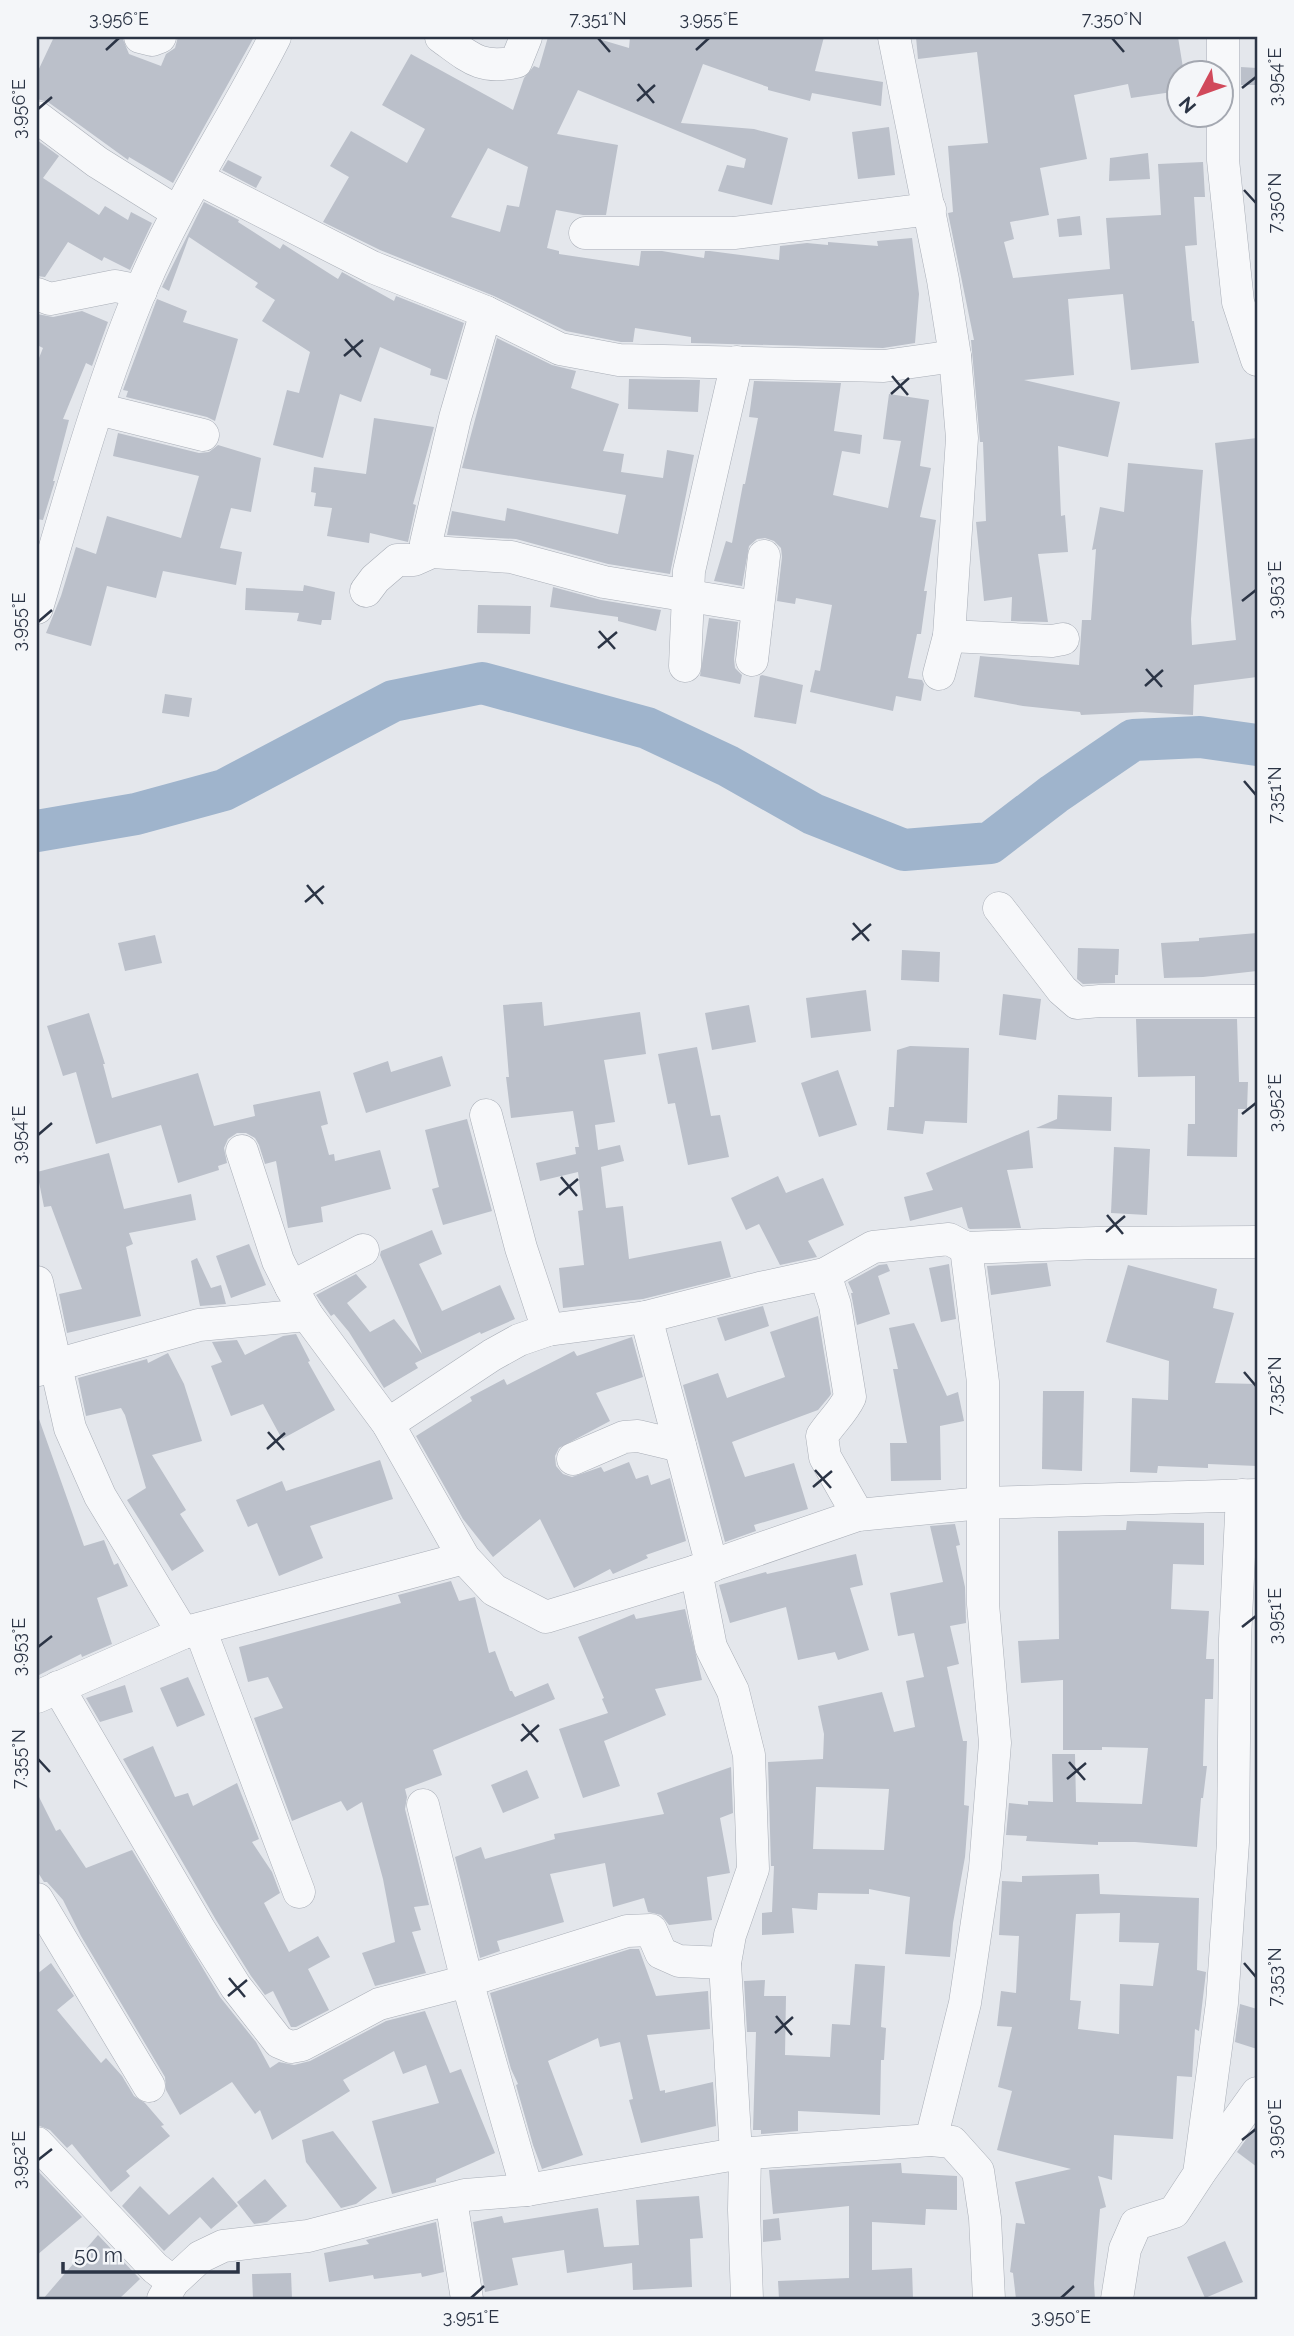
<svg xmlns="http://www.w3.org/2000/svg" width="1294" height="2336" font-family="Raleway,sans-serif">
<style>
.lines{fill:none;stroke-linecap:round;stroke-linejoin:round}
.river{stroke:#9fb4cc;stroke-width:42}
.building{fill:#bbc0ca;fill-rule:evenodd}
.minor-casing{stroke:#a9aeb7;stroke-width:33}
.minor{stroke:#f7f8fa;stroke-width:32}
.ticks{fill:none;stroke:#2b3445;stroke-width:2.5}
.neatline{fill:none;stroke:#2b3445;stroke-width:2.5}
.ticks-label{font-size:18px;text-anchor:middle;fill:#2b3445}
</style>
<rect width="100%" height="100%" fill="#e4e7ec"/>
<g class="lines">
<path class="river" d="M37,831L136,814L224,790L393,701L482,683L647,728L728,766L813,814L904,850L990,843L1054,794L1133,740L1200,737L1257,745"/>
</g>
<g class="building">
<path d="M54,37H122L129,54L161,66L166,54L175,48L178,37H254L173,183L129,157L128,160L48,102L37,99V73Z"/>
<path d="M548,37H592L629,48L630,37H824L815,71L883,82L881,106L812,93L810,101L768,90V87L703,64L681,123L754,129L788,138L772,205L718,191L727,165L744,168L746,159L578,90L557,134L618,145L606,215H583L556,210L547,248L559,251V254L639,266L641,251H662L704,258L705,251H710L779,260L780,246L807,243L828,245V242L878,246L877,241L912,238L919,294L915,343L883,348L691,343V337L635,328L633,342H621L566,331L494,296L380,250L323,222L349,177L330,166L351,131L407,163L425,129L382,105L411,54L513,110L524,78L534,66L539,68ZM488,148L528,167L519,207L507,205L500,232L451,217Z"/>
<path d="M916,37H1178L1184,74H1179V91L1131,98L1128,84L1074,95L1087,159L1040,168L1049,215L1010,222L1014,239L1004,242L1013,278L1110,269L1106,218L1161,215L1158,164L1203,162L1205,197H1194L1197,245L1185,246L1192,321H1194L1199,363L1131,370L1123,294L1068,299L1074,375L1024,380L1120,402L1108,457L1058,446L1061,516L1065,515L1068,552L1038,554L1048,622L1011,621L1012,597L984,601L976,522L986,521L983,442H980L971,340H974L948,213L953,212L948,146L988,143L977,52L918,59Z"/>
<path d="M1241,67L1257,68V85H1241Z"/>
<path d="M889,127L895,175L858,179L852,132Z"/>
<path d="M37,140L59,156L43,178L99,215L105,206L128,220L131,212L152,223L130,270L104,257L102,261L68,242L45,277L37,276Z"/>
<path d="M1148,153L1150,179L1109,181L1110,158Z"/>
<path d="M228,160L262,177L256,188L222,170Z"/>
<path d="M204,202L239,220L238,222L280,249L283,244L338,279L342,272L394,301L396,296L464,323L447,380L430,375L431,369L380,347L361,402L340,394L323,458L273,445L287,390L299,393L310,352L262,321L275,300L255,287L258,283L189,237L169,291L162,287Z"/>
<path d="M1080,216L1082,235L1059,237L1057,219Z"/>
<path d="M157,299L187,311L183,322L238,339L215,421L207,417L126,397L128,391L123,390Z"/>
<path d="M82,311L108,322L92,366L86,363L63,419L69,420L53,481H55L43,520L37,519V363L43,348L37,345V314L53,317Z"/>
<path d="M497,338L552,365L576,371L571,388L619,404L603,451L624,454L621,472L663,478L667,450L694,455L670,574L608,564L516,539L447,535L452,511L505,521L507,508L618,534L626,495L462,468Z"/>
<path d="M629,379L700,380L698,412L628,409Z"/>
<path d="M754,381L841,383L834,431L862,435L860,454L842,451L833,495L888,508L901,441L883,439L889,394L929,400L920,466L931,468L920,517L936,520L924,591H927L921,634H917L908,678L922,680L924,684L921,701L896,696L893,711L810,692L815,670L820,671L832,605L796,598L795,604L777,601L782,557L781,548L774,541L765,538L757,539L749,546L742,586L714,581L726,541L732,543L743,484H745L758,418L749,417Z"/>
<path d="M374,418L434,427L413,504L416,505L408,542L370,533L369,543L327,536L332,508L314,506L316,493L311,492L314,467L366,474Z"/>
<path d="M118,433L199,453L209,452L218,445L261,458L251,512L231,508L220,548L242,552L236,585L163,571L156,598L107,586L91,646L46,633L61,596L76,547L96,554L107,516L181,538L199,476L113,456Z"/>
<path d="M1257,438V677L1194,685L1193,715L1142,712L1081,715L1080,712L1023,706L974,697L980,656L1079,665L1082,620H1091L1096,549L1092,550L1100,507L1124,512L1128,463L1203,470L1191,619L1192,645L1236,640L1215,443Z"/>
<path d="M304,585L335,592L331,620H322L321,625L297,621L299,613L245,610L246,588L303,591Z"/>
<path d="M553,587L601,600L661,610L656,631L618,621V617L550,607Z"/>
<path d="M478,605L531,606L530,634L477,633Z"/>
<path d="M709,618L738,622L734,659L735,668L742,675L740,684L700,676Z"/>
<path d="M762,675L803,685L796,724L754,717L760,676Z"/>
<path d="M165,694L192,698L189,717L162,713Z"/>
<path d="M1257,933V971L1203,977L1164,978L1161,943L1199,941V938Z"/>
<path d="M155,935L162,963L125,971L118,943Z"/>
<path d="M1078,948L1119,949L1118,975H1115V983L1083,984L1077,979Z"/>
<path d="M902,950L940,952L939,982L901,980Z"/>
<path d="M866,990L871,1031L811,1038L806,998Z"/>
<path d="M1003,994L1041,999L1036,1040L999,1035Z"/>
<path d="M542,1002L544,1026L640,1012L646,1054L604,1060L615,1122L595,1125L598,1150L620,1145L624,1161L601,1167L606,1208L623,1206L629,1259L721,1241L731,1277L643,1299L563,1308L559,1268L584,1265L578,1211L583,1210L578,1172L540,1181L536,1163L576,1154L575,1147H579L573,1111L511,1118L506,1077H509L503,1005Z"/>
<path d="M749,1005L756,1042L712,1050L705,1013Z"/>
<path d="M89,1013L105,1064H103L112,1098L198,1073L214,1126L255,1116L253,1105L320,1091L328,1124L321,1126L329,1155L334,1154L335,1161L380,1150L391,1189L321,1207L323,1222L288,1228L276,1161L265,1164L259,1145L255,1138L246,1133H237L228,1139L224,1148L227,1163L218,1166L219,1170L178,1183L161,1125L96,1144L76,1072L63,1076L47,1026Z"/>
<path d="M1136,1019H1237L1239,1082H1248L1247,1109H1238L1237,1157L1187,1156L1188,1124H1195V1076L1138,1077Z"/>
<path d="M910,1046L969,1048L967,1123L925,1121L923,1134L887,1130L889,1107H894L897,1050Z"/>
<path d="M697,1047L711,1116L720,1115L729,1157L688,1165L675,1103L668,1104L658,1054Z"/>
<path d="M442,1056L451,1086L366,1113L353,1073L388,1061L391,1072Z"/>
<path d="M838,1070L857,1125L819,1137L801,1083Z"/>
<path d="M1058,1095L1112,1097L1111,1131L1036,1128L1057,1119Z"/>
<path d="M467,1119L492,1211L443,1225L432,1189L439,1187L425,1130Z"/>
<path d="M1029,1130L1033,1168L1007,1170L1021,1228L970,1229L968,1228L962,1207L910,1221L904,1197L933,1190L926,1173Z"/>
<path d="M1114,1147L1150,1149L1147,1215L1111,1213Z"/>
<path d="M109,1153L124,1209L191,1194L196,1220L129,1233L133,1244L126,1247L141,1316L67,1333L59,1294L82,1289L51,1206L44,1207L37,1172Z"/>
<path d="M778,1176L786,1193L823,1178L844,1225L808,1241L817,1257L780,1265L759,1224L746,1230L731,1198Z"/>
<path d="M432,1230L442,1254L419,1264L442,1311L500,1285L515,1319L481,1334L480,1332L415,1363L418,1368L384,1388L349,1332L334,1314L331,1316L316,1295L356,1274L367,1287L347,1303L370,1332L394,1319L422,1354L380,1255L381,1251Z"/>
<path d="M249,1244L266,1285L231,1298L216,1256Z"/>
<path d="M197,1258L211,1288L221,1285L226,1304L200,1306L191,1261Z"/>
<path d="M1047,1263L1051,1286L991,1295L987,1266Z"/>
<path d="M887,1264L890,1271L878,1276L890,1314L857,1325L851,1293H853L848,1282L879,1265Z"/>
<path d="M949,1264L956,1319L941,1322L929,1268Z"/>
<path d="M1128,1265L1217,1289L1213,1308L1234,1313L1215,1383L1257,1384V1466L1208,1464V1468L1158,1466L1157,1473L1130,1472L1132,1398L1168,1400L1169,1361L1106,1342Z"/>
<path d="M763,1306L769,1326L725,1341L717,1318Z"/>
<path d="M818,1316L831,1394L829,1397L818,1410L732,1442L745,1477L794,1463L808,1509L754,1525L756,1531L725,1542L683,1385L718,1373L727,1398L785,1377L770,1332Z"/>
<path d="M914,1323L947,1396L958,1392L964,1421L940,1426L941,1480L891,1481L890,1443H907L893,1369H898L889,1328Z"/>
<path d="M296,1334L310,1361L308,1362L335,1410L282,1439L263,1404L231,1416L211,1366L222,1362L212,1342L237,1340L245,1355L283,1336Z"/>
<path d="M632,1337L643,1377L596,1393L610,1421L559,1448L555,1456L556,1466L563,1474L572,1477L601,1467L604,1472L629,1462L636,1479L648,1475L651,1485L670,1478L686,1541L646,1555L648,1558L613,1574L610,1569L574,1588L540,1519L493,1557L463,1519L416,1436L472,1401L470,1397L504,1379L507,1385L574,1351L577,1356Z"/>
<path d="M168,1353L184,1384L202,1441L152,1455L186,1510L180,1514L204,1551L172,1571L127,1500L146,1488L125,1415L121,1408L86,1416L78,1378L147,1359L148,1363Z"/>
<path d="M1043,1391H1084L1082,1471L1042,1469Z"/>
<path d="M39,1419L84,1546L104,1540L114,1565L118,1563L128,1586L97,1598L112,1644L82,1657L81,1654L37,1676V1420Z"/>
<path d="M380,1460L393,1499L310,1526L323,1558L279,1576L257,1523L248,1527L236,1500L282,1481L286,1491Z"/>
<path d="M1127,1521L1204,1523V1565L1173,1564L1171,1609L1209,1611L1206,1659H1214L1213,1699H1205L1203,1766H1207L1203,1798H1201L1197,1847L1135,1842H1098V1845L1026,1841L1027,1836L1006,1835L1009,1803L1028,1805V1801L1053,1802L1052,1754H1075L1076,1802L1142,1804L1148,1748L1102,1747V1750H1063V1680L1021,1683L1018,1641L1059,1639L1058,1531L1126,1530Z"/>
<path d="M955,1524L960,1545L956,1546L965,1587L966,1623L950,1626L959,1664L947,1667L963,1741H967L964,1805L969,1806L965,1857L953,1923L950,1957L905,1954L910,1897L869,1889V1894L818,1893L817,1910L792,1908L794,1933L762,1935V1913L772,1912L774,1866H771L768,1762L823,1759L824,1734L818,1706L882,1692L894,1732L915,1727L906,1681L924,1677L914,1633L898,1636L890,1593L943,1582L930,1526ZM816,1787L889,1789L884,1850L813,1849Z"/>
<path d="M856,1554L863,1585L850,1588L869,1650L838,1660L835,1652L798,1660L786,1607L730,1623L719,1585L766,1572L767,1574Z"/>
<path d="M451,1581L459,1601L475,1597L489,1653L495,1651L510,1691H512L515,1697L548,1683L555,1699L433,1750L442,1775L405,1789L407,1797L405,1809L429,1905L414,1907L421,1930L412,1932L426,1973L375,1986L362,1953L395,1942L383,1879L362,1802L347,1811L341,1801L292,1821L254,1718L283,1708L268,1677L248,1682L239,1647L401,1603L398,1595Z"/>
<path d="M685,1609L702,1680L655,1689L666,1715L604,1741L620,1786L583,1798L559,1729L608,1713L602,1699L604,1698L578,1637L634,1614L636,1619Z"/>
<path d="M188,1677L205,1715L177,1727L160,1688Z"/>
<path d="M125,1685L133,1712L100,1722L86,1698Z"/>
<path d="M153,1746L175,1797L188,1793L193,1806L237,1783L259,1839L252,1842L272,1872L280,1893L264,1903L289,1952L318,1936L330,1957L308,1969L329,2010L296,2027H291L273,1991L265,1995L251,1976L216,1920L123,1759Z"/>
<path d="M731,1767L733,1813L720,1818L730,1873L707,1877L712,1920L669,1925L661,1915L648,1912L644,1898L613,1907L605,1863L550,1874L564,1922L497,1941L500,1951L480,1958L455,1857L481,1847L485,1859L555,1839L554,1834L664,1814L657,1793Z"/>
<path d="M527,1770L539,1798L503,1813L491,1785Z"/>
<path d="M37,1793L56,1831L60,1829L86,1868L132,1850L220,1997L256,2042L270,2068L279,2062L294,2065L310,2061L386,2021L425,2011L450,2073L461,2069L495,2153L436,2179V2182L392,2194L372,2121L439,2103L426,2065L403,2074L394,2051L343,2080L350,2091L272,2140L260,2110L255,2114L232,2082L180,2115L166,2090L165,2077L81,1936L63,1900L47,1882H44L37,1871Z"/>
<path d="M1099,1874L1100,1894L1199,1898L1197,1970L1206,1972L1199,2031L1195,2029L1192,2077L1177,2076L1173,2139L1114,2135L1112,2180L1098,2176L1106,2207L1100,2209L1094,2283L1095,2299H1016L1013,2273L1010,2272L1016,2223L1025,2224L1015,2182L1071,2169L997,2150L1012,2091L998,2087L1012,2027L997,2026L1001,1991L1016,1993L1019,1936L999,1935L1002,1881L1022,1882V1876ZM1120,1913L1119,1942L1159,1943L1153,1986L1120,1984L1119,2034L1078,2029L1081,2001L1070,2000L1076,1914Z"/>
<path d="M630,1949H639L656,1996L708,1991L710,2029L647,2035L660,2091L665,2090V2093L713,2082L716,2126L641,2143L629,2100L633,2099L620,2042L600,2047L598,2038L548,2061L583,2155L542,2169L533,2145L516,2085L518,2084L511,2069L490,1993Z"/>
<path d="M51,1963L74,1996L57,2010L101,2063L106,2058L122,2076L134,2096L145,2103L164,2125L161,2126L170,2136L126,2171L130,2176L111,2192L72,2144L67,2148L50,2130L37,2125V1974Z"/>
<path d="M855,1964L885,1966L881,2027L886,2028L884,2060H881L880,2115L798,2111V2131L761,2134V2130H753L756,2032H747L744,1981L765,1980L764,1996H786L785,2055L830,2057L832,2024L850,2025Z"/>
<path d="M1240,2004L1257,2009V2049L1235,2042Z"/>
<path d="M1257,2124V2167L1237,2152Z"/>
<path d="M333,2131L377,2188L356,2204L341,2208L306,2162L302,2140Z"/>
<path d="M901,2163L902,2173L957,2176V2210L926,2209L925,2225L872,2222V2270L912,2268L913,2299H779L778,2281L849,2278V2206L773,2214L769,2170Z"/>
<path d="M37,2170L82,2217L37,2255Z"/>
<path d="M213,2177L238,2206L211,2229L200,2217L164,2251L122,2206L140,2186L169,2215Z"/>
<path d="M265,2179L287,2206L267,2222L254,2224L237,2202Z"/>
<path d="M699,2196L703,2238L690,2239L692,2287L633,2290L632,2263L567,2273L564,2250L512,2258L518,2285L485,2292L473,2222L502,2216L504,2223L598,2208L604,2247L639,2245L636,2200Z"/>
<path d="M779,2218L781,2240L763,2242V2220Z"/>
<path d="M436,2222L444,2272L422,2277L421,2273L374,2279L373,2275L329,2282L324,2253L369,2244L366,2240Z"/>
<path d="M98,2235L140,2279L119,2299H43Z"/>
<path d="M1225,2241L1243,2282L1205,2298L1187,2257Z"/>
<path d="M291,2273L292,2299H253L252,2274Z"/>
</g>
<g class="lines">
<g class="minor-casing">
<g id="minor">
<path d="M140,37L152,40L160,37"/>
<path d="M441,37C469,57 480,70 516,62L526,37"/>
<path d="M894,37L943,280L955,356L962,438L949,636L939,674"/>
<path d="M1223,37V160L1238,302L1257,360"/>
<path d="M37,117L97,162L177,212"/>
<path d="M197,178L372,267L486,312L560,349L619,360L884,366L955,356"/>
<path d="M585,233H734L930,209"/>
<path d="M37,294L50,299L115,286L141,291"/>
<path d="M98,409L203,435"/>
<path d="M432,552L426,543L455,418L486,312"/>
<path d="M366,591L375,579L397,560H414L432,552L511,557L604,582L757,607"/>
<path d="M37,608C69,501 98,393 141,290C178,201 232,122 275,37"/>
<path d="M949,636L1052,641L1063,639"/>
<path d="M752,660L764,556"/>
<path d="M685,666L689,571L737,362"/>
<path d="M999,908L1062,990L1077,1003L1100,1001H1257"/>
<path d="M486,1115L521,1248L548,1330"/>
<path d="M242,1151L278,1261L291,1287L307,1315L388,1424L464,1558L494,1590L546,1617L696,1571L858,1515L982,1503L1257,1495"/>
<path d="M825,1274L835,1305L850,1397C843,1412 831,1422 822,1436L825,1457L858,1515"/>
<path d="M37,1282L70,1428L100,1496L183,1633"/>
<path d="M291,1287L363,1250"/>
<path d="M646,1317L712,1566"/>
<path d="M38,1370L199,1325L307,1315"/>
<path d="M388,1424L492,1355L519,1340L548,1330L646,1317L760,1288L825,1274L873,1247L949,1239L966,1248L1097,1243L1257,1242"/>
<path d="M573,1459L624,1437L638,1436L680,1446"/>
<path d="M696,1571L711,1647L733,1691L749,1755L753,1869L730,1935L725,1963L736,2154"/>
<path d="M200,1629L299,1892"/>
<path d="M58,1687L200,1930L236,1987L279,2042L291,2047L302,2045L379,2004L467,1981L627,1931L651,1930L661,1953L679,1961L725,1963"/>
<path d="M37,1697L183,1633L464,1558"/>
<path d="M423,1805L467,1981L527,2190"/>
<path d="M37,1899L149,2086"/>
<path d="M931,2140L965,2003L985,1868L995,1743L983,1604V1382L966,1248"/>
<path d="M37,2143L155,2268L173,2282"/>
<path d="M745,2153L744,2210L747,2299"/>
<path d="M1201,2171L1257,2093"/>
<path d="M451,2200L467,2299"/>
<path d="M163,2299L173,2282L200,2257L223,2246L308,2236L465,2195L527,2190L736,2154L931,2140L952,2142L978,2171L985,2218L989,2299"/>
<path d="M1117,2299L1125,2249L1136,2224L1174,2212L1199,2174L1222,2003L1233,1842L1235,1639L1242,1495"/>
</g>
</g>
<use href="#minor" class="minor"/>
</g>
<path class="ticks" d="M598,38L610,52M1112,38L1124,52M106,50L119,38M696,50L709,38M638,84L654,103M1242,88L1256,77M637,101L655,85M38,109L52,97M1244,190L1256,203M345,339L361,357M344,356L363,340M892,376L908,395M891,394L909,378M1242,601L1256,590M38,622L52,610M599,631L615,649M598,648L617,632M1146,669L1162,687M1145,686L1163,670M1244,781L1256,795M307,885L323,904M305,902L324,886M853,923L869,941M852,940L871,924M1242,1114L1256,1103M38,1135L52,1123M561,1177L577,1196M559,1195L578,1179M1107,1215L1123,1234M1106,1232L1125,1216M1244,1372L1256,1386M268,1432L284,1450M267,1449L285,1433M815,1470L831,1488M813,1487L832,1471M1242,1627L1256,1616M38,1647L52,1636M522,1724L538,1742M521,1741L539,1725M38,1759L50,1772M1069,1762L1085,1780M1067,1779L1086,1763M1244,1963L1256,1977M229,1978L245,1997M228,1996L247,1980M776,2016L792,2035M775,2033L793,2017M1242,2140L1256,2129M38,2160L52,2149M471,2298L484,2286M1061,2298L1074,2286"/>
<rect width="1294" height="2336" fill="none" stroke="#f4f6f9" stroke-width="77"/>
<g transform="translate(1200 94) rotate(229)"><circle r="33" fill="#f4f6f9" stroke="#a4a8b1" stroke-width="2"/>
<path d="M0-5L12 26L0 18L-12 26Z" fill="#d1495b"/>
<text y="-10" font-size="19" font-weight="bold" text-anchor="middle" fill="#2b3445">N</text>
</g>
<path d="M63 2262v10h175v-10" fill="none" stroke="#2b3445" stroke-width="3.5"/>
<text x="74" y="2262" font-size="21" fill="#2b3445" stroke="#f4f6f9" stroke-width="5" paint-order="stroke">50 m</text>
<rect x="38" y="38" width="1218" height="2260" class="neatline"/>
<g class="ticks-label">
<text x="119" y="25">3.956°E</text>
<text x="598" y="25">7.351°N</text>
<text x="709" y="25">3.955°E</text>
<text x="1112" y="25">7.350°N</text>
<text transform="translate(1275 77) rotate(-90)" y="6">3.954°E</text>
<text transform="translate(19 109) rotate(-90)" y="6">3.956°E</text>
<text transform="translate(1275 203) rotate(-90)" y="6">7.350°N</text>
<text transform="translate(1275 590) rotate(-90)" y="6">3.953°E</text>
<text transform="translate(19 622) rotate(-90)" y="6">3.955°E</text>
<text transform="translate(1275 795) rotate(-90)" y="6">7.351°N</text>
<text transform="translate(1275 1103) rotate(-90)" y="6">3.952°E</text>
<text transform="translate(19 1135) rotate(-90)" y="6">3.954°E</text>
<text transform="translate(1275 1386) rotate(-90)" y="6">7.352°N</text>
<text transform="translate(1275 1616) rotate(-90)" y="6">3.951°E</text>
<text transform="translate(19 1647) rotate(-90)" y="6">3.953°E</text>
<text transform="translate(19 1759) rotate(-90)" y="6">7.355°N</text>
<text transform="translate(1275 1977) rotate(-90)" y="6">7.353°N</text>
<text transform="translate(1275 2129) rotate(-90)" y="6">3.950°E</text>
<text transform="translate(19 2160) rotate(-90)" y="6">3.952°E</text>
<text x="471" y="2323">3.951°E</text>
<text x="1061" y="2323">3.950°E</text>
</g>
</svg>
